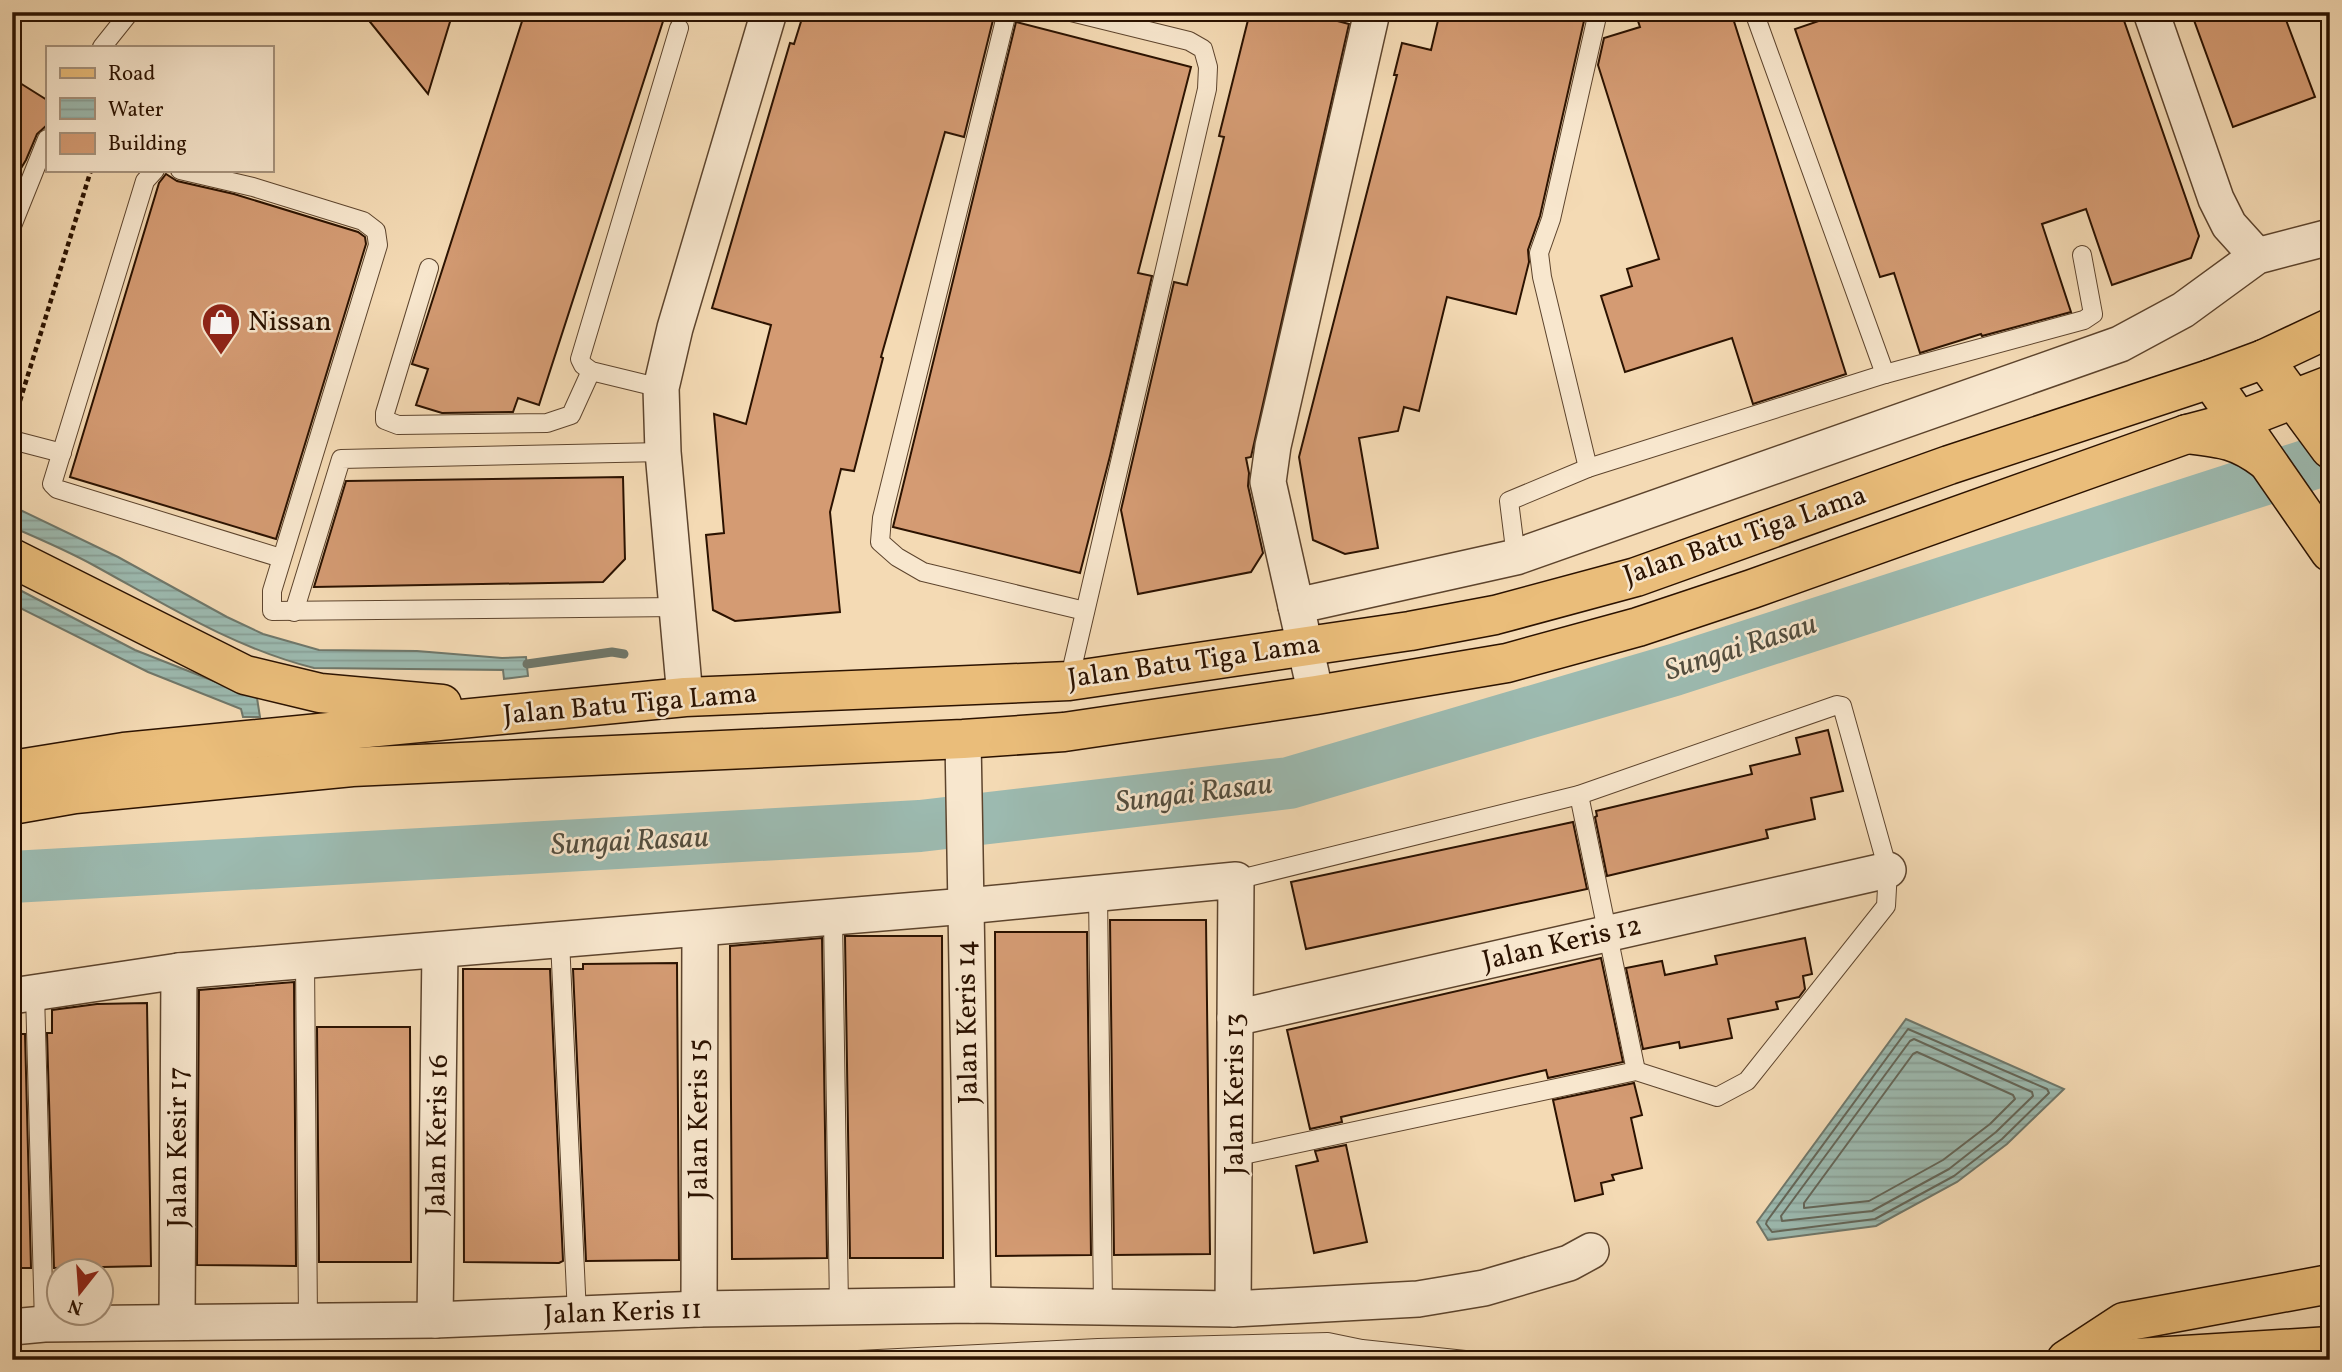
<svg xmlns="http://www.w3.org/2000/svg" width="2342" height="1372" font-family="Vollkorn,serif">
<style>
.water{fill:url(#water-rules);stroke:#6f776a;stroke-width:2}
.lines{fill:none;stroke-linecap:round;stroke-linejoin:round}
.shore{stroke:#646658;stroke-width:2}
.stream{stroke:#6f776a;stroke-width:9}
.river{stroke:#9cbab0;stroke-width:52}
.building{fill:#d49b73;stroke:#2b1200;stroke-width:2}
.lane-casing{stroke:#5d442d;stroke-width:20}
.street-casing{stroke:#5d442d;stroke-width:38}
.primary-casing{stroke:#2b1200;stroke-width:41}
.highway-casing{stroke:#2b1200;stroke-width:41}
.path{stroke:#2b1200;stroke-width:4.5;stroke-dasharray:5 3.5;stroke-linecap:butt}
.lane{stroke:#f8e7ce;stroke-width:18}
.street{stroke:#f8e7ce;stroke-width:35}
.primary{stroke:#eabd7a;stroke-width:38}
.highway{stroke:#eabd7a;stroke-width:38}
.labels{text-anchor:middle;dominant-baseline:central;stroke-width:5;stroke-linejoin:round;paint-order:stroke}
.poi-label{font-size:28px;fill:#2b1200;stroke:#f8e7ce;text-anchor:start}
.street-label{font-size:28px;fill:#2b1200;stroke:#f8e7ce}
.water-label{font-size:30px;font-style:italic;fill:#534d3e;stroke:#f8e7ce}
</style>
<defs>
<pattern id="water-rules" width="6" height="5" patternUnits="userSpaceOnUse" patternTransform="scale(1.75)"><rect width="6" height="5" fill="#9cbab0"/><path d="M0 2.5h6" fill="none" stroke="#879f96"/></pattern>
</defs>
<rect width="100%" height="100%" fill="#f4dab4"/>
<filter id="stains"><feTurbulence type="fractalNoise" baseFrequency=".00286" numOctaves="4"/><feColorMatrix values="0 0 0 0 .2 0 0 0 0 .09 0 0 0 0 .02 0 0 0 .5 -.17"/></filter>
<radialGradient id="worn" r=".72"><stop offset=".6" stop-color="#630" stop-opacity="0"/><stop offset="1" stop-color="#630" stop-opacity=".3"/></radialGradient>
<g class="water">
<path d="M12,506L118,557L227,617L263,634L319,650L417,651L502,658L526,657L528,676L504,679L503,670L314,668C234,648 166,605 95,566C68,551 40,539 12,527Z"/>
<path d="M12,586L135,650L257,698L260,717H243L241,709L148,672L12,604Z"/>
<path d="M1906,1019L2064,1089L2007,1144L1957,1182L1876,1226L1768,1240L1757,1222Z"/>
</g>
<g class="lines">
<g class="shore">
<path d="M1908,1029L2047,1089L2049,1093L2002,1139L1954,1176L1875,1219L1772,1232L1766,1224L1767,1221Z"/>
<path d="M1914,1039L2032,1092L2033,1096L1996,1132L1949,1169L1872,1211L1782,1221L1781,1216L1910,1041Z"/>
<path d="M1917,1052L2013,1095L2015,1099L1990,1124L1943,1160L1869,1201L1804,1208V1203L1913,1054Z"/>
</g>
<path class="stream" d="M527,664L612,652L624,654"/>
<path class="river" d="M12,877L920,826L1289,783L1674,670L2330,458"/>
</g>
<g class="building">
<path d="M362,12H453L428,94Z"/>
<path d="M525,12H666L539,405L518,398L513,412L442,413L416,405L428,369L412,364Z"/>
<path d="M804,12H980L994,16L964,137L945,132L881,357L883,358L854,471L841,469L830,512L840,612L735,621L713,610L706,535L724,533L714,414L746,424L771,325L712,308L790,43L794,44Z"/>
<path d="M1250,12H1303L1349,24L1251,457L1246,458L1249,473L1248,486L1263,553L1251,572L1138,594L1121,510L1174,282L1187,285L1224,137L1219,136Z"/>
<path d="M1440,12H1586L1540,216L1528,250L1529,262L1516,314L1447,297L1419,411L1404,407L1398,431L1359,438L1378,548L1345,554L1313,540L1299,457L1397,75H1394L1402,43L1431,50Z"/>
<path d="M1635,12H1731L1846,374L1753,404L1732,338L1625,372L1601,296L1632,286L1627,269L1659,259L1598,65L1604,38L1640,27Z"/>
<path d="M1845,12H2121L2199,236L2191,258L2112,285L2086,209L2042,224L2071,312L1982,336L1981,334L1920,353L1894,273L1880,277L1795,29Z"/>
<path d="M2191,12H2283L2315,97L2233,127Z"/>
<path d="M1016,22L1191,67L1138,273L1152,276L1110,456L1080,573L893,527Z"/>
<path d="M12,78L47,100V125L37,134L26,160L12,183Z"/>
<path d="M166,174L177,181L234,194L358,232L365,237L366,244L276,539L70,477L159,183Z"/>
<path d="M623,477L625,559L603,582L314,587L346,481Z"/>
<path d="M1828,730L1843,791L1811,798L1815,819L1766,830L1768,838L1607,876L1595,817L1597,816L1596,811L1752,774L1750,766L1800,754L1796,738Z"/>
<path d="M1573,822L1587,889L1306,949L1291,882Z"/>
<path d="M1110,920H1206L1210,1254L1114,1255Z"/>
<path d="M995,932H1087L1091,1255L996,1256Z"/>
<path d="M845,936H942L943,1258H850Z"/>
<path d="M822,938L827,1258L732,1259L730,946Z"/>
<path d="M1805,938L1812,974L1803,976L1805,989L1799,997L1776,1002L1778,1009L1728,1019L1732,1038L1680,1048L1679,1042L1643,1049L1626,968L1662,961L1665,975L1717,964L1715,956Z"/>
<path d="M1601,958L1623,1062L1548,1078L1546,1070L1341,1117L1342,1122L1310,1129L1287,1030Z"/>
<path d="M677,963L679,1260L586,1261L573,969H583V964Z"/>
<path d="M463,969H550L563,1261L559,1263L464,1262Z"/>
<path d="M294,982L296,1266L197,1265L199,990Z"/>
<path d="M147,1003L151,1266L54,1268L47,1033H52V1010L97,1004Z"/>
<path d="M317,1027H410L411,1262H319Z"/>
<path d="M12,1034H25L31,1268H12Z"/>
<path d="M1634,1083L1642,1115L1631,1118L1642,1168L1612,1175L1614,1180L1601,1183L1603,1194L1575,1201L1553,1100Z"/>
<path d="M1346,1145L1367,1242L1314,1253L1296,1166L1318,1161L1315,1151Z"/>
</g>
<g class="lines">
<g class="lane-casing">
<g id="lane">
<path d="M1007,12L882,518L880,542L897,557L923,572L1085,611"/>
<path d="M1754,12L1885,374"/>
<path d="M102,47L130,12"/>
<path d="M155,170L145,181L52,484L57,489L281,558"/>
<path d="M180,170L253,187L363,221L376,231L378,245L272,591V611L678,607"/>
<path d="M12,226L47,139"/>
<path d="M429,268L385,413V420L398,425L547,423L571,415L591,371"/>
<path d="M661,388L591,371L583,365L580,359L679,28"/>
<path d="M12,440L62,453"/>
<path d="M1588,468L1542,277L1539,253L1551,219L1598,12"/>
<path d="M1516,557L1509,501L1588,468L1885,374L2084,320L2093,314L2082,255"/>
<path d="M294,612L341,459L663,452"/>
<path d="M1069,681L1207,89L1208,67L1203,49L1189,41L1071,12"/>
<path d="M1579,795L1636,1071"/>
<path d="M1098,893L1103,1307"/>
<path d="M833,918L839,1307"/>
<path d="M560,940L577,1315"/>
<path d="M305,961L308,1321"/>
<path d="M35,993L44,1324"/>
<path d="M1234,1157L1636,1071L1717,1097L1747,1081L1886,906L1888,870L1842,706L1837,705L1579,795L1236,880"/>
<path d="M858,1360L1098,1348L1328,1342L1362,1349L1465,1360"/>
</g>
</g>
<g class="street-casing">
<g id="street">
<path d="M2151,12L2216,199L2229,225L2257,256"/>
<path d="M1296,606L1516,557L2120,344L2183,310L2257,256L2330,237"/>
<path d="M1316,695L1268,482L1273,446L1372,12"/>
<path d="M685,697L663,452L661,388L675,328L769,12"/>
<path d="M963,739L973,1305"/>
<path d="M12,996L179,971L966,906L1236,880L1233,1309"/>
<path d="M1235,1018L1888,870"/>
<path d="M699,1309L700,929"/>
<path d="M435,1320L440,950"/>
<path d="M177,1322L179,971"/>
<path d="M12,1327L44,1324L435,1320L699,1309L973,1305L1233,1309L1418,1299L1484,1288L1569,1263L1591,1251"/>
</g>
</g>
<g class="primary-casing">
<g id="primary">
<path d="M12,558L245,675L320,693L442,704"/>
<path d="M12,770L124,752L685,697L1069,681L1410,631L1495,615L1636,577L1949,465L2210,379L2264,359L2330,328"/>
<path d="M12,805L75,794L352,767L963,739L1064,732L1316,695L1507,663L1638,627L1752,589L2187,434L2240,420L2330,385"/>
</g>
</g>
<g class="highway-casing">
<g id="highway">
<path d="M2264,359L2330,449"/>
<path d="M2210,379L2330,552"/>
<path d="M2187,434C2221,438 2237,439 2265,460"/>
<path d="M2066,1360L2124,1322L2330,1284"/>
<path d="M2104,1360L2330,1346"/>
</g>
</g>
<path class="path" d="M15,417L91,170"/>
<use href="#lane" class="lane"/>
<use href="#street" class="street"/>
<use href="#primary" class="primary"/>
<use href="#highway" class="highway"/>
</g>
<defs>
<g id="shop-pin" transform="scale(2.0125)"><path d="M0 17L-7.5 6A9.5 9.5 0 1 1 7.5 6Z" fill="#8f2418" stroke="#f8e7ce"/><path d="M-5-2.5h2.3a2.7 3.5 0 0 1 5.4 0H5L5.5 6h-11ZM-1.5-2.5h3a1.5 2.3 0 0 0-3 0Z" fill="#fff"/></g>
</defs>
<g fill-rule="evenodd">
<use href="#shop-pin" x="221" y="322"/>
</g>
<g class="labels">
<g class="poi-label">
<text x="248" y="322">Nissan</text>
</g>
<g class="street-label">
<text transform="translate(1745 536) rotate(-19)">Jalan Batu Tiga Lama</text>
<text transform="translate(1194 662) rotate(-8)">Jalan Batu Tiga Lama</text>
<text transform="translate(630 705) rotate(-5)">Jalan Batu Tiga Lama</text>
<text transform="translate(1562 944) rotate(-13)">Jalan Keris 12</text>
<text transform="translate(968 1022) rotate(-91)">Jalan Keris 14</text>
<text transform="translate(1235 1094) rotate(-90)">Jalan Keris 13</text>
<text transform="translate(699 1119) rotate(-90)">Jalan Keris 15</text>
<text transform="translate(438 1135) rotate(-89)">Jalan Keris 16</text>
<text transform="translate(178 1147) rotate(-90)">Jalan Kesir 17</text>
<text transform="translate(623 1313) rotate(-2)">Jalan Keris 11</text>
</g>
<g class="water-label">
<text transform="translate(1741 648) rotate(-18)">Sungai Rasau</text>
<text transform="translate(1194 794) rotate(-7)">Sungai Rasau</text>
<text transform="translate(630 842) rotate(-3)">Sungai Rasau</text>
</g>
</g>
<rect width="2342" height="1372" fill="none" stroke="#f4dab4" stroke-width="42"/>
<rect x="14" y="14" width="2314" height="1344" fill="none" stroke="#2b1200" stroke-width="3.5"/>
<rect x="21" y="21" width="2300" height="1330" fill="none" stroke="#2b1200" stroke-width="2"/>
<rect x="46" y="46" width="228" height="126" fill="#f8e7ce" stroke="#a6927c" stroke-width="2"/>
<rect x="60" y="68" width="35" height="10" fill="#eabd7a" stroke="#a6927c" stroke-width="2"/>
<text x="108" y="80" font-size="21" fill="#2b1200">Road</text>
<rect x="60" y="98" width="35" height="21" fill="url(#water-rules)" stroke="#a6927c" stroke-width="2"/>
<text x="108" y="116" font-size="21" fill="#2b1200">Water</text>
<rect x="60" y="133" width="35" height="21" fill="#d49b73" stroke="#a6927c" stroke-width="2"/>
<text x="108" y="150" font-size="21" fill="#2b1200">Building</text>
<g transform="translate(80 1292) rotate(197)"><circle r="33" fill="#f8e7ce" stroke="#a6927c" stroke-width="2"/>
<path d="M0-5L12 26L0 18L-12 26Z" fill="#8f2418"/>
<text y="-10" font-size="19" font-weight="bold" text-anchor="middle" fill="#2b1200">N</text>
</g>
<rect width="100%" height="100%" filter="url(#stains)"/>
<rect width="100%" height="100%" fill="url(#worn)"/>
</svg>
